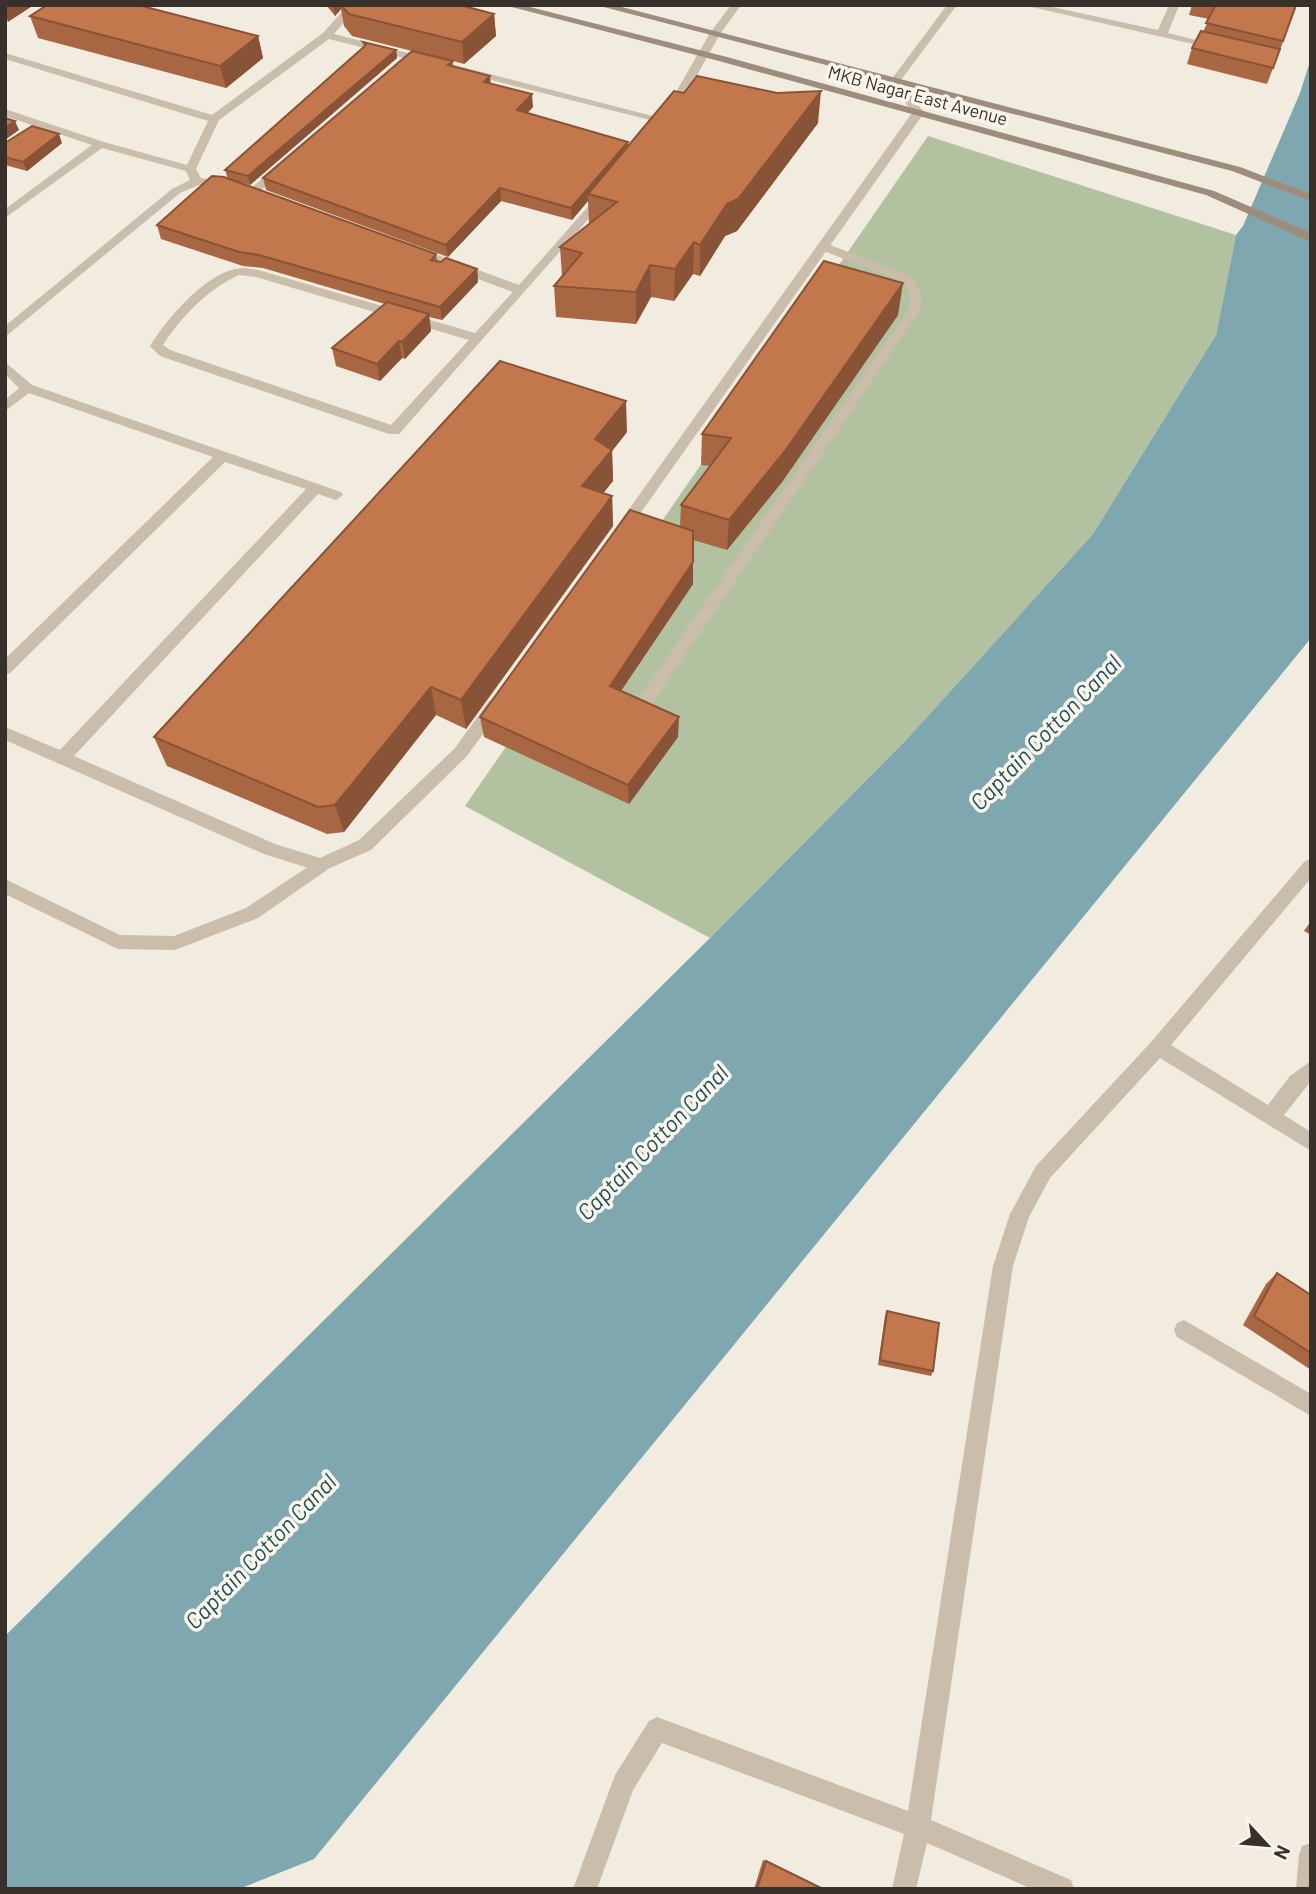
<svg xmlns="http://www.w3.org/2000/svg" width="1316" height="1894" font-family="Barlow,sans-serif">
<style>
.green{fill:#b2c19f}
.water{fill:#7ea7af}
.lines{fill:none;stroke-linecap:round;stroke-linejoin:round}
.service{fill:#cabdab;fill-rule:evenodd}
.minor{fill:#cabdab;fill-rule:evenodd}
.secondary{fill:#9e8c7c;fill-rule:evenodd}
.wall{fill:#a86642}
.shaded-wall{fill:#885336}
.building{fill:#c3774d;stroke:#885336;stroke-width:2}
.labels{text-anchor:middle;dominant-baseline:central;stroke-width:7;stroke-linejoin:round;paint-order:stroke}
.far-street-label{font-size:18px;fill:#38302a;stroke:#faf5eb}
.water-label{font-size:23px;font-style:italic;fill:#204f59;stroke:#faf5eb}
</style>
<rect width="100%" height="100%" fill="#f2ebdf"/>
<path class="green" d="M928,136L1236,235L1216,335L1093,534L907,739L710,938L465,806Z"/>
<path class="water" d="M1311,58V638L314,1859L239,1889H5V1636L710,938L907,739L1093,534L1216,335L1236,235L1243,226L1300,93Z"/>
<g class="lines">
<g class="service">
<path d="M825,243L911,276L922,294L921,309L652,704H640L638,700L640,696L909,309L910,294L902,281L821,250L819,247Z"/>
<path d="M321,858L327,860L329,865L327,870L258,918L175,950L118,949L5,894V879L120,935L174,936L246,908Z"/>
</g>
<g class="minor">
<path d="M348,5H359L334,34L672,121L666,124L329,39L219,120L196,169L201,178L231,182V186L199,185L180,193L5,337V326L172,189L190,180L186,171L102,148L5,218V209L92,145L5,116V109L104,142L187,165L208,121L5,59V53L212,115L323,33Z"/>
<path d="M731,5H741L720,34L677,111L667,113L665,111L710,33Z"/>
<path d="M947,5H957L901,80L924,113L627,532H617V526L912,113L891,80Z"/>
<path d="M1023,5H1043L1158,30L1169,5H1179L1168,33L1224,47L1219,50Z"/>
<path d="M278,165L288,167L257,194H249V190Z"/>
<path d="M603,192L609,196L607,198L399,434H389L160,356L150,346C166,320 203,276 235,269C244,267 254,269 262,271L475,333L513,292L411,254V248H419L519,285L599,194ZM239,275L256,277L469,340L391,425L170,350L163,345C180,318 209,288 239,275Z"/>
<path d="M5,362L32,385L341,492L343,495L336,500L318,494L74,756L275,844L320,858L359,840L455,748L489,701H501L503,705L501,709L467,756L371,850L321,872L264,854L5,740V727L60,750L306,489L225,462L10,673L5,675V659L213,457L29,393L5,411V400L19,388L5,374Z"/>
<path d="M1311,859V878L1171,1045L1268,1105L1290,1076L1311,1061V1081L1284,1115L1311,1132V1151L1160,1058L1050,1178L1029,1217L1013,1266L931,1820L1071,1880L1074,1889H1032L927,1843L916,1889H892L904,1834L662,1743L633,1790L597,1889H573L615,1775L649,1721L657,1717L908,1811L993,1266L1010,1214L1036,1166L1152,1041L1305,861Z"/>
<path d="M1184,1320L1311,1394V1416L1177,1337L1174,1330L1177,1323Z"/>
<path d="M1311,1843V1889H1296L1299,1855L1302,1846Z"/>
</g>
<g class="secondary">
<path d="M504,5H522L727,57L1214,191L1311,233V242L1206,195L719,61Z"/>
<path d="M596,5H614L1240,167L1311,194V201L1232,171Z"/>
</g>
</g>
<g class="wall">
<path d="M326,5H460L494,14L496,36L464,64L453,61V67L490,76V84L533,107L527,113L628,146L818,123L737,231L725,236L700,276L693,274L674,301L651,297L636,324L556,317L554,286L562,276L560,247L589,224L588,201L572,220L501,201L448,257L266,190L263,178L412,51L352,36L344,26L341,9L335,16Z"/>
<path d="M1192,5H1297L1267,84L1187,64L1192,48L1203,32L1209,19L1189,15Z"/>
<path d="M30,16L258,36L263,58L226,88L38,38Z"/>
<path d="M363,42L396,50L397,58L250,185L228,179L225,170L364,47Z"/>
<path d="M5,143H62L27,171L5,165Z"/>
<path d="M157,225L436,254L437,261L477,269L478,282L442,320L429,317L431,331L405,359L402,358L380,381L336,366L332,348L385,304L263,268L243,266L161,239Z"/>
<path d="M898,315L782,482L727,550L693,540V584L621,691L678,737L629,804L484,737L480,717L680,527L681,505L710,466L701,465L702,434Z"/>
<path d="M627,432L612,451L613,481L603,493L612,496L613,526L466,729L436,715L344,832L327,834L167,766L154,737Z"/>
<path d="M1311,921V935L1304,931Z"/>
<path d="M1277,1273L1311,1295V1370L1243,1325L1266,1284Z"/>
<path d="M887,1311L933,1371L931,1376L878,1365L885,1316Z"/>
<path d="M763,1860L766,1861L823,1889H754Z"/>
</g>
<g class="shaded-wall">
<path d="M5,5H34L8,22L5,14Z"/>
<path d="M333,5H340L341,9L335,16Z"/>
<path d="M494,14L496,36L464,64L462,42Z"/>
<path d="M258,36L263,58L226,88L220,66Z"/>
<path d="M396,50L397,58L250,185L248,176Z"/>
<path d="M490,76L491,88L484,82Z"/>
<path d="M821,91L818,123L737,231L725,236L700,276V245L727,204Z"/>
<path d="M532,94L533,107L518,123L517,110Z"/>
<path d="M15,121L19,130L5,140V128Z"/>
<path d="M59,134L62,143L27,171L23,162Z"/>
<path d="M628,142V154L588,194V201L572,220L571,208Z"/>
<path d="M500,188L501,201L448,257L446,245Z"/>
<path d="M694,242L693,274L674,301L675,269Z"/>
<path d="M650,265L651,297L636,324V292Z"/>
<path d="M477,269L478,282L442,320L440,307Z"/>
<path d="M903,283L898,315L782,482L727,550L729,520Z"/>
<path d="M429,314L431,331L405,359L402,342Z"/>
<path d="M399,341L402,358L380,381L377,364Z"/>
<path d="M626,401L627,432L612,451L613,481L584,517L582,486L595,439Z"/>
<path d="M612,496L613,526L466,729L461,700Z"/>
<path d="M693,562V584L610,707V686Z"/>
<path d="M431,687L436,715L344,832L335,805Z"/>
<path d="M679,717L678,737L629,804L628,785Z"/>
</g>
<g class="building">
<path d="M47,5H138L258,36L220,66L30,16Z"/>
<path d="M341,5H460L494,14L462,42L349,14Z"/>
<path d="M1216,5H1296L1283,41L1206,23Z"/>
<path d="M1201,31L1280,49L1273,68L1192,48Z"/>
<path d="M363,42L396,50L248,176L225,170L366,45Z"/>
<path d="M412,51L453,61L448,65L490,76L484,82L532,94L517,110L628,142L571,208L500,188L446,245L263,178Z"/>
<path d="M697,76L777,93L821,91L738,199L727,204L700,245L694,242L675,269L650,265L636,292L554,286L582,253L560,247L617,202L588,194L674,91L684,93Z"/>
<path d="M5,118L15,121L5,128Z"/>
<path d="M32,126L59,134L23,162L5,157V143Z"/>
<path d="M212,176L224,177L436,254L431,260L441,262L446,258L477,269L440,307L259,255L239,252L157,225Z"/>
<path d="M824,261L903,283L785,451L729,520L681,505L731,438L702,434Z"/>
<path d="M387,302L429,314L402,342L399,341L377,364L332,348Z"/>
<path d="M500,361L626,401L595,439L612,450L582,486L612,496L461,700L431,687L335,805L318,807L154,737Z"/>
<path d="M630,510L693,531V562L610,686L679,717L628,785L480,717Z"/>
<path d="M1277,1273L1311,1295V1353L1254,1316Z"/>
<path d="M887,1311L939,1323L933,1371L880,1360Z"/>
<path d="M766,1861L823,1889H757Z"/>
</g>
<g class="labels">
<g class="far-street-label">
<text transform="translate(918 95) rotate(15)">MKB Nagar East Avenue</text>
</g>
<g class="water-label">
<text transform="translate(1045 732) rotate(-46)">Captain Cotton Canal</text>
<text transform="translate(652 1142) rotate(-46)">Captain Cotton Canal</text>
<text transform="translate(260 1551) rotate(-46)">Captain Cotton Canal</text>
</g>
</g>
<rect width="1316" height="1894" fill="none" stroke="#38302a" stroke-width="14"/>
<g transform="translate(1267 1845) rotate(116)" stroke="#faf5eb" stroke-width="5" paint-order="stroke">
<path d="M0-5L12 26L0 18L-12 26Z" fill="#38302a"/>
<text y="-10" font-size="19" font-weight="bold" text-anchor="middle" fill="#38302a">N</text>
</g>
</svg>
